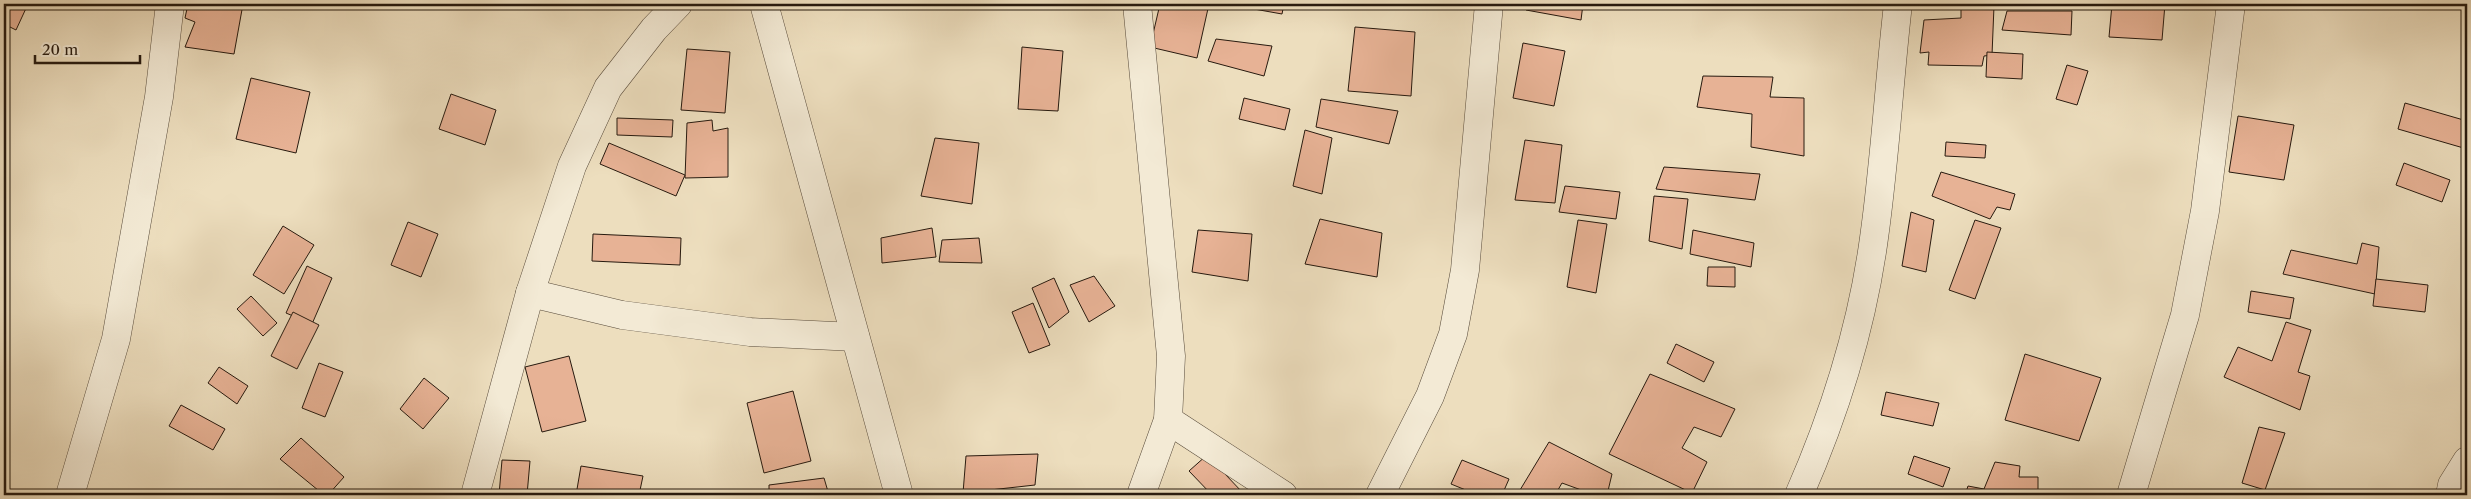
<svg xmlns="http://www.w3.org/2000/svg" width="2471" height="499" font-family="'Libre Caslon Text',serif">
<style>
.building{fill:#e7b295;stroke:#271a0f}
.lines{fill:none;stroke-linecap:round;stroke-linejoin:round}
.minor-casing{stroke:#584b3b;stroke-width:29}
.minor{stroke:#f3ead5;stroke-width:28}
</style>
<rect width="100%" height="100%" fill="#eddebe"/>
<filter id="stains"><feTurbulence type="fractalNoise" baseFrequency=".004" numOctaves="4"/><feColorMatrix values="0 0 0 0 .2 0 0 0 0 .09 0 0 0 0 .02 0 0 0 .5 -.17"/></filter>
<radialGradient id="worn" r=".72"><stop offset=".6" stop-color="#630" stop-opacity="0"/><stop offset="1" stop-color="#630" stop-opacity=".3"/></radialGradient>
<g class="building">
<path d="M4,4H28L16,30L4,24Z"/>
<path d="M188,4H243L234,54L185,47L195,22L185,18Z"/>
<path d="M1160,4H1209L1197,58L1150,47Z"/>
<path d="M1226,4H1284L1282,14Z"/>
<path d="M1528,4H1583L1581,20L1526,10Z"/>
<path d="M1961,4L1994,6L1992,55L1984,56L1982,66L1928,65L1929,52L1920,53L1924,20L1961,18Z"/>
<path d="M2112,4H2165L2162,40L2109,37Z"/>
<path d="M2007,11H2072L2071,35L2002,30Z"/>
<path d="M1355,27L1415,32L1411,96L1348,91Z"/>
<path d="M1216,39L1272,46L1264,76L1208,61Z"/>
<path d="M1523,43L1565,51L1554,106L1513,98Z"/>
<path d="M1022,47L1063,51L1058,111L1018,109Z"/>
<path d="M687,49L730,52L725,113L681,110Z"/>
<path d="M1987,52L2023,54L2022,79L1986,77Z"/>
<path d="M2067,65L2088,71L2077,105L2056,99Z"/>
<path d="M1703,76L1773,77L1770,97L1804,98V156L1751,147L1752,114L1697,107Z"/>
<path d="M251,78L310,92L296,153L236,139Z"/>
<path d="M451,94L496,110L485,145L439,129Z"/>
<path d="M1244,98L1290,109L1285,130L1239,119Z"/>
<path d="M1321,99L1398,111L1389,144L1316,127Z"/>
<path d="M2405,103L2467,121V149L2398,129Z"/>
<path d="M2238,116L2294,125L2284,180L2229,172Z"/>
<path d="M617,118L673,120L672,137L617,135Z"/>
<path d="M712,120L713,131L728,128V177L685,178L687,123Z"/>
<path d="M1305,130L1332,138L1322,194L1293,186Z"/>
<path d="M935,138L979,143L972,204L921,196Z"/>
<path d="M1525,140L1562,145L1555,203L1515,200Z"/>
<path d="M1946,142L1986,145L1985,158L1945,156Z"/>
<path d="M609,143L685,175L676,196L600,164Z"/>
<path d="M2404,163L2450,180L2442,202L2396,185Z"/>
<path d="M1664,167L1760,174L1755,200L1656,189Z"/>
<path d="M1941,172L2015,194L2010,210L1997,207L1990,219L1932,196Z"/>
<path d="M1565,186L1620,192L1616,219L1559,212Z"/>
<path d="M1654,196L1688,199L1682,249L1649,241Z"/>
<path d="M1911,212L1934,220L1926,272L1902,266Z"/>
<path d="M1320,219L1382,233L1377,277L1305,264Z"/>
<path d="M1578,220L1607,224L1596,293L1567,287Z"/>
<path d="M1975,220L2001,228L1975,299L1949,290Z"/>
<path d="M408,222L438,234L421,277L391,265Z"/>
<path d="M283,226L314,245L284,294L253,275Z"/>
<path d="M932,228L936,257L882,263L881,238Z"/>
<path d="M1198,230L1252,234L1248,281L1192,272Z"/>
<path d="M1693,230L1754,243L1751,267L1690,254Z"/>
<path d="M593,234L681,238L680,265L592,261Z"/>
<path d="M979,238L982,263L939,262L942,240Z"/>
<path d="M2362,243L2379,247L2375,294L2283,274L2291,250L2357,264Z"/>
<path d="M307,266L332,278L312,324L286,313Z"/>
<path d="M1708,267H1735V287L1707,286Z"/>
<path d="M1094,276L1115,306L1089,322L1070,285Z"/>
<path d="M1054,278L1069,312L1049,328L1032,288Z"/>
<path d="M2376,279L2428,285L2425,312L2373,306Z"/>
<path d="M2251,291L2294,298L2290,319L2248,312Z"/>
<path d="M251,296L277,323L263,336L237,309Z"/>
<path d="M1033,303L1050,345L1029,353L1012,312Z"/>
<path d="M293,312L319,325L297,369L271,356Z"/>
<path d="M2286,322L2311,330L2298,372L2310,376L2300,410L2224,377L2238,347L2272,361Z"/>
<path d="M1676,344L1714,362L1704,382L1667,363Z"/>
<path d="M2025,354L2101,378L2079,441L2005,420Z"/>
<path d="M569,356L586,421L542,432L525,367Z"/>
<path d="M319,363L343,372L325,417L302,408Z"/>
<path d="M219,367L248,386L237,404L208,383Z"/>
<path d="M1650,374L1735,409L1721,437L1694,427L1682,448L1707,462L1692,493L1609,454Z"/>
<path d="M424,378L449,398L423,429L400,409Z"/>
<path d="M793,391L811,461L764,473L747,403Z"/>
<path d="M1886,392L1939,403L1933,426L1881,415Z"/>
<path d="M181,405L225,429L213,450L169,426Z"/>
<path d="M2259,427L2285,433L2265,490L2242,483Z"/>
<path d="M301,438L344,477L328,495H324L280,459Z"/>
<path d="M1549,442L1612,474L1607,495H1595L1562,483L1555,495H1517Z"/>
<path d="M1038,454L1035,485L963,493L966,456Z"/>
<path d="M1207,455L1243,493L1241,495H1212L1189,471Z"/>
<path d="M1914,456L1950,468L1943,487L1908,474Z"/>
<path d="M502,460L530,461L527,495H499Z"/>
<path d="M1462,460L1509,479L1502,495H1478L1451,484Z"/>
<path d="M1995,462L2020,466L2019,477H2038V495H1965L1968,486L1984,489Z"/>
<path d="M581,466L643,476L639,495H576Z"/>
<path d="M824,478L829,495H769V485Z"/>
</g>
<g class="lines">
<g class="minor-casing">
<g id="minor">
<path d="M764,4L899,495"/>
<path d="M1137,4L1171,356L1168,420L1141,495"/>
<path d="M530,293L622,315L750,332L855,337"/>
<path d="M1168,420L1283,495"/>
<path d="M70,495L116,339L159,97L170,4"/>
<path d="M475,495L530,293L572,166L608,88L654,29L678,4"/>
<path d="M1380,495L1430,396L1453,334L1465,270L1489,4"/>
<path d="M1799,495C1835,413 1862,327 1874,238C1885,160 1889,82 1898,4"/>
<path d="M2131,495L2185,315L2205,211L2231,4"/>
<path d="M2450,495L2452,485L2467,461"/>
</g>
</g>
<use href="#minor" class="minor"/>
</g>
<rect width="2471" height="499" fill="none" stroke="#eddebe" stroke-width="20"/>
<rect x="5" y="5" width="2461" height="489" fill="none" stroke="#271a0f" stroke-width="2.5"/>
<rect x="10" y="10" width="2451" height="479" fill="none" stroke="#271a0f"/>
<path d="M35 55v8h105v-8" fill="none" stroke="#271a0f" stroke-width="2.5"/>
<text x="42" y="55" font-size="15" fill="#271a0f" stroke="#f3ead5" stroke-width="4" paint-order="stroke">20 m</text>
<rect width="100%" height="100%" filter="url(#stains)"/>
<rect width="100%" height="100%" fill="url(#worn)"/>
</svg>
